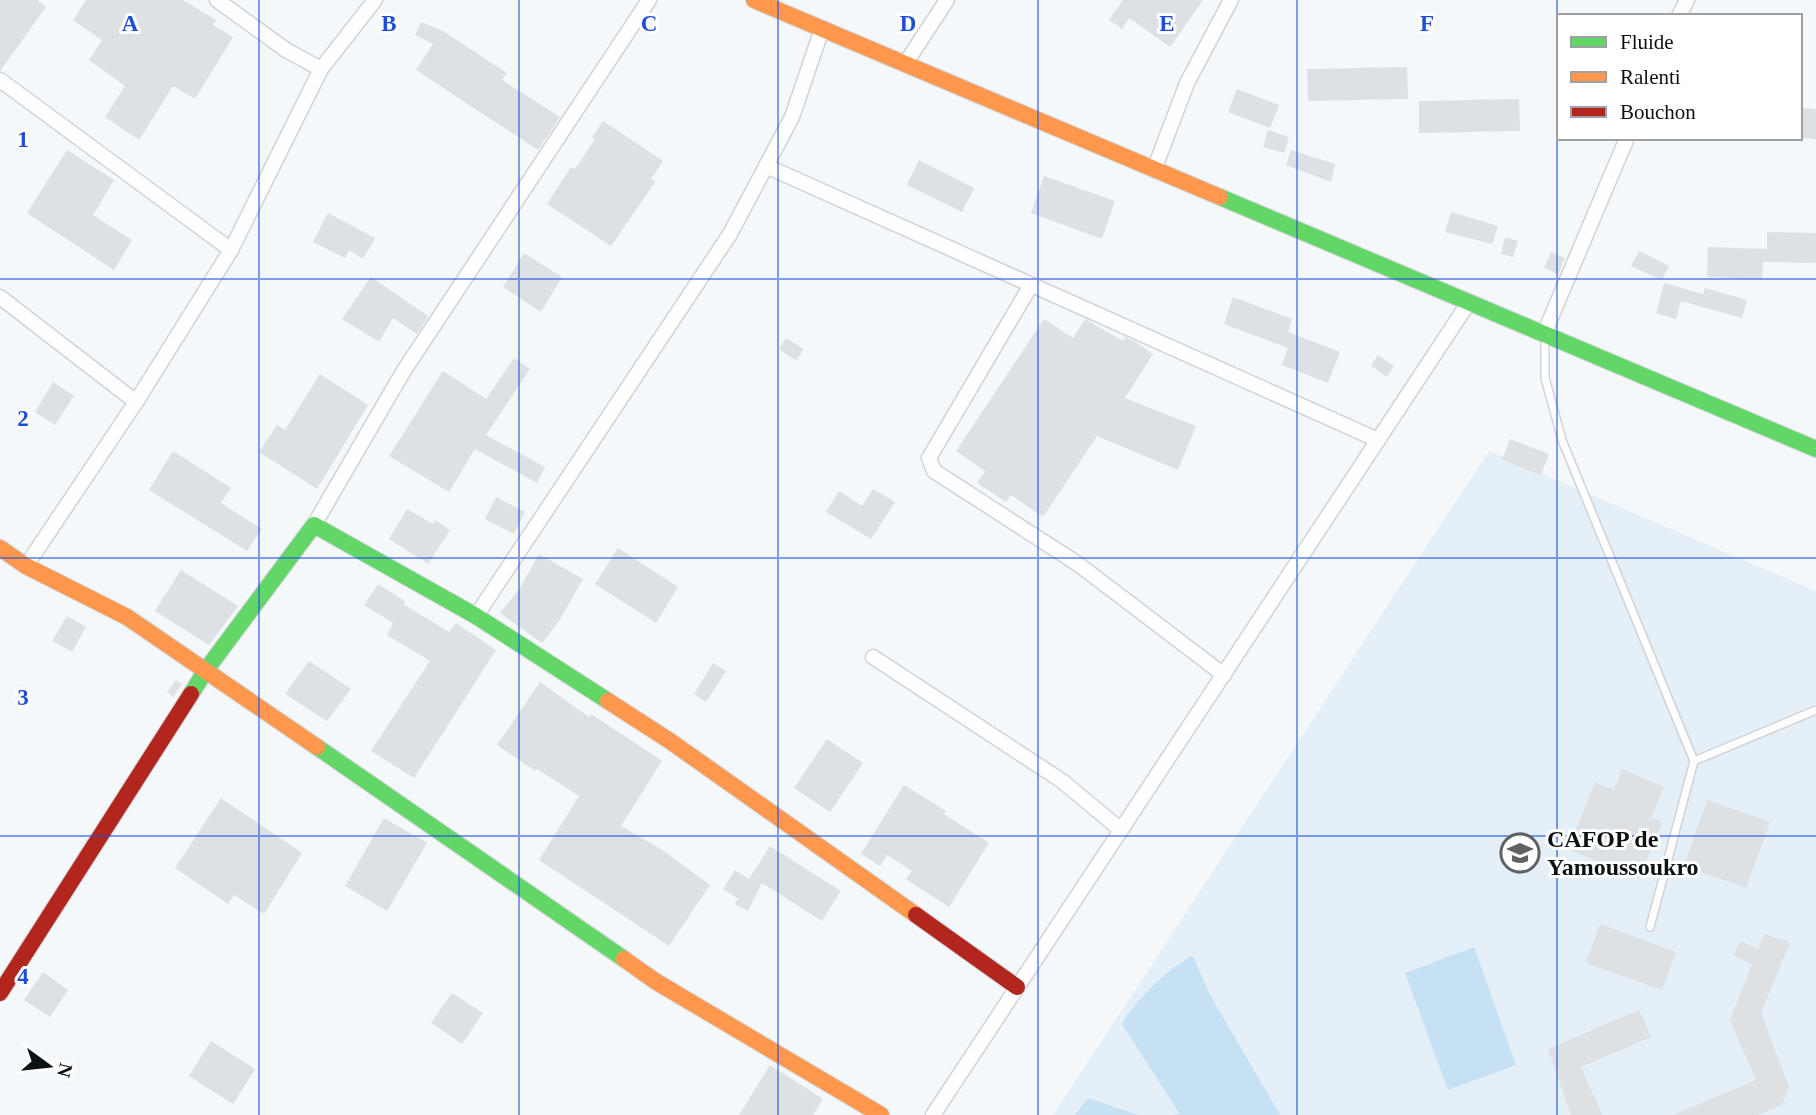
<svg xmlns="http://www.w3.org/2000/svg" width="1816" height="1115" font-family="Georgia,serif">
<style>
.built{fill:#e5eff8}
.green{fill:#c7e1f4}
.building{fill:#dde1e4}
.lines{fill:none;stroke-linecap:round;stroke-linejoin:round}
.lane-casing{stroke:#cfd3d7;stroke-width:10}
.street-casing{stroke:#cfd3d7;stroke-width:17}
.fast-casing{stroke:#cfd3d7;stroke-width:18}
.slow-casing{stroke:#cfd3d7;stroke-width:18}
.jam-casing{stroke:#cfd3d7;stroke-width:18}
.lane{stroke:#fefefe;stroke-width:7}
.street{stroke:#fefefe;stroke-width:14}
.fast{stroke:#63d668;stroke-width:16}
.slow{stroke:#ff974d;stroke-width:16}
.jam{stroke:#b3261e;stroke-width:16}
.grid{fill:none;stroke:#1d4ed8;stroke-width:2;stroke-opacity:0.55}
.labels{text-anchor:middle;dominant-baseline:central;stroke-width:6;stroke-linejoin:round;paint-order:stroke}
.poi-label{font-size:24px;font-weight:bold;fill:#0c1114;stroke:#fff;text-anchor:start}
.grid-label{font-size:23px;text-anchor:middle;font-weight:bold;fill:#1d4ed8;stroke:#fff;stroke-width:6;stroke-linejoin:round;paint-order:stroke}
</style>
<rect width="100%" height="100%" fill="#f5f8fb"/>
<path class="built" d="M1489,451L1816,591V1115H1053Z"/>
<g class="green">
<path d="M1474,947L1516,1065L1448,1090L1405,973Z"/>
<path d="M1193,956L1209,993L1280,1115H1175L1179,1113L1122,1024C1133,1003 1171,965 1193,956Z"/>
<path d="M1088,1098L1138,1115H1075Z"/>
</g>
<g class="building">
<path d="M0,0H37L46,7L0,71Z"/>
<path d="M86,0H183L216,20L213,25L233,37L195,99L173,86L139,140L105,117L125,86L89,60L102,40L73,20Z"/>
<path d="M1123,0H1203L1170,47L1129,18L1122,29L1109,20Z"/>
<path d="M421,22L443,31L507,73L502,80L560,117L538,150L416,70L433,44L415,35Z"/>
<path d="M1407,67L1408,99L1308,101L1307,69Z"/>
<path d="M1237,89L1279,105L1270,128L1228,112Z"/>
<path d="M1519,99L1520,131L1419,133V101Z"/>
<path d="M1800,108L1816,109V139L1800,138Z"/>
<path d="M603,121L663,161L651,179L655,182L611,246L547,204L571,167L575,169L595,139L592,137Z"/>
<path d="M1268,130L1289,137L1284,153L1263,147Z"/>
<path d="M67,150L114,180L93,215L132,240L114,270L27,213Z"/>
<path d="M1291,150L1335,164L1331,182L1286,165Z"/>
<path d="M919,160L974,188L962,212L907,185Z"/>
<path d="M1044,176L1115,201L1102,239L1031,213Z"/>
<path d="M1451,212L1498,226L1492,244L1445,232Z"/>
<path d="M328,213L375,238L363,259L349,250L345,258L313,242Z"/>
<path d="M1767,232L1816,233V263L1763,262L1762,279L1707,277L1708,247L1767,249Z"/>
<path d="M1505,237L1518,241L1513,257L1501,254Z"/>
<path d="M1639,251L1669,266L1662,280L1631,266Z"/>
<path d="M1551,252L1565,258L1558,274L1544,268Z"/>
<path d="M524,253L562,277L541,312L503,287Z"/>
<path d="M371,277L428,316L417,334L393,318L379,342L342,319Z"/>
<path d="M1664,283L1703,294L1705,288L1747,300L1742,318L1681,301L1676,319L1656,313Z"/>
<path d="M1233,297L1292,319L1288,332L1340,352L1328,383L1282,365L1288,348L1224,324Z"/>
<path d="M1044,319L1073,338L1085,319L1123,341L1125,337L1134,341L1153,354L1125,398L1196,426L1178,470L1097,436L1043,517L1011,495L1006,502L977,483L985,471L956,451Z"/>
<path d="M786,338L804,349L796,361L779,349Z"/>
<path d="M1378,355L1394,366L1387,377L1371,366Z"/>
<path d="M514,358L530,369L486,435L545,467L537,483L475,449L449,492L389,456L443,371L486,399Z"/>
<path d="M320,374L368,405L317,489L259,452L277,425L285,430Z"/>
<path d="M53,382L74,396L55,425L35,412Z"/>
<path d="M1510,439L1549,454L1541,475L1502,460Z"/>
<path d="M173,451L231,488L221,503L262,529L247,551L149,490Z"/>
<path d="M873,489L895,502L871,539L826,512L839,491L862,506Z"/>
<path d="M496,497L525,512L514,534L485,519Z"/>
<path d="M407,509L433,524L435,520L450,530L428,564L389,539Z"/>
<path d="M618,548L678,587L656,623L595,584Z"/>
<path d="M539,554L583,579L559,621L542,643L500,613L520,588Z"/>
<path d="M181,570L238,606L209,645L155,611Z"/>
<path d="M378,584L405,601L403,604L449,632L456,623L496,650L414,778L371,751L430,661L387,635L393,623L364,605Z"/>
<path d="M67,616L86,627L72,652L52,641Z"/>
<path d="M309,661L351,689L327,721L285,694Z"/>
<path d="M713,663L726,671L706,702L694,694Z"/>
<path d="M176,680L182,684L173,697L167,692Z"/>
<path d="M540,682L589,717L591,714L662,761L621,826L661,849L710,885L669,946L539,860L579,796L537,769L535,771L497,745Z"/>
<path d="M827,739L863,763L830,812L794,788Z"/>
<path d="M1622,769L1664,787L1651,818L1662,822L1639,879L1568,849L1595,782L1614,790Z"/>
<path d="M904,785L946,811L944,814L989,843L949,907L906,879L912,871L887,855L880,866L861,854Z"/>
<path d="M221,798L302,853L264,914L234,895L228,904L175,868Z"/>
<path d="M1707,800L1770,822L1746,888L1684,866Z"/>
<path d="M384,818L427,843L387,911L345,886Z"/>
<path d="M770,846L841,891L822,921L762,883L748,911L735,904L738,899L723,889L735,870L749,879Z"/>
<path d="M1600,924L1676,952L1662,990L1586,963Z"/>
<path d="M1764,934L1790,942L1761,1013L1789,1087L1782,1105L1758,1115H1673L1756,1080L1730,1020L1752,964L1734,956L1740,941L1758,949Z"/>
<path d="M43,972L68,990L50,1017L24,1000Z"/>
<path d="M452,993L483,1013L462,1044L431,1023Z"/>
<path d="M1639,1010L1651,1037L1581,1067L1602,1115H1571L1548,1049Z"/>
<path d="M211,1041L255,1069L233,1104L189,1076Z"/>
<path d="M770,1065L823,1099L813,1115H739Z"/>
</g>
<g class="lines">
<g class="lane-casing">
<g id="lane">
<path d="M1545,337V378L1562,440L1694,761L1816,710"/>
<path d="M1650,927L1694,761"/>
</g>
</g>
<g class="street-casing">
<g id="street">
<path d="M217,0L286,50L321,69"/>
<path d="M1679,16L1687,0"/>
<path d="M905,64L947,0"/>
<path d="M0,80L231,250"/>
<path d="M766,166L1378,440"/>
<path d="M1154,170L1187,83L1231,0"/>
<path d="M1031,285L929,458L934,471L1078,564L1224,675"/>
<path d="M0,297L136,402"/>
<path d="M1544,334L1627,138"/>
<path d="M314,525L403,372L649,0"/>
<path d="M26,566L136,402L231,250L321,69L375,0"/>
<path d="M476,616L730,234L792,117L822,29"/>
<path d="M873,657L1062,781L1121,830"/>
<path d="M933,1115L1469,302"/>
</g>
</g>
<g class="fast-casing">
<g id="fast">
<path d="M1220,197L1816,449"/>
<path d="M191,694L206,670L314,525L476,616L608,701"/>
<path d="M317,747L624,959"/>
</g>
</g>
<g class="slow-casing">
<g id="slow">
<path d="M754,0L1220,197"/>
<path d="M0,548L26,566L127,617L317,747"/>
<path d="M608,701L670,741L916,915"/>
<path d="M624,959L655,981L881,1115"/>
</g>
</g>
<g class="jam-casing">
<g id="jam">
<path d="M916,915L1017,987"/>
<path d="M0,993L191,694"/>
</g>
</g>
<use href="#lane" class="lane"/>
<use href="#street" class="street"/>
<use href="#fast" class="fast"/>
<use href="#slow" class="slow"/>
<use href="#jam" class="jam"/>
</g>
<path class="grid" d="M259,0V1115M519,0V1115M778,0V1115M1038,0V1115M1297,0V1115M1557,0V1115M0,279H1816M0,558H1816M0,836H1816"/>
<defs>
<g id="school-ring" transform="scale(2.0125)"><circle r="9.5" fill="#fff" stroke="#5e6265" stroke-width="1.5"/><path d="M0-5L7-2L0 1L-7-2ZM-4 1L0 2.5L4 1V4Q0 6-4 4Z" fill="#5e6265"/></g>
</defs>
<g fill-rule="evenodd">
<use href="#school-ring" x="1520" y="853"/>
</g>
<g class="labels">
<g class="poi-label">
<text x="1547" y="839">CAFOP de<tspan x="1547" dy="28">Yamoussoukro</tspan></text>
</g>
</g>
<g class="grid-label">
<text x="130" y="31">A</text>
<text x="389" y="31">B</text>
<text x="649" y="31">C</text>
<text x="908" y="31">D</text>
<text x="1167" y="31">E</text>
<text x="1427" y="31">F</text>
<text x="23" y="147">1</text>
<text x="23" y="426">2</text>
<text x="23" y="705">3</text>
<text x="23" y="984">4</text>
</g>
<rect x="1557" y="14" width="245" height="126" fill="#ffffff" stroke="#9ea0a1" stroke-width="2"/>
<rect x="1571" y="37" width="35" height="10" fill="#63d668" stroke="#9ea0a1" stroke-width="2"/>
<text x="1620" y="49" font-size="21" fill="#0c1114">Fluide</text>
<rect x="1571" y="72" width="35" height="10" fill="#ff974d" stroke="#9ea0a1" stroke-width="2"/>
<text x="1620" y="84" font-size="21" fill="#0c1114">Ralenti</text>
<rect x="1571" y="107" width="35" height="10" fill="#b3261e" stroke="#9ea0a1" stroke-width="2"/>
<text x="1620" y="119" font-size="21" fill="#0c1114">Bouchon</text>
<g transform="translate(49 1066) rotate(105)" stroke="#ffffff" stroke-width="5" paint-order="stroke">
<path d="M0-5L12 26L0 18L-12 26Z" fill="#0c1114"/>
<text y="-10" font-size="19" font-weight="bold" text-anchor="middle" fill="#0c1114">N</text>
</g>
</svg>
